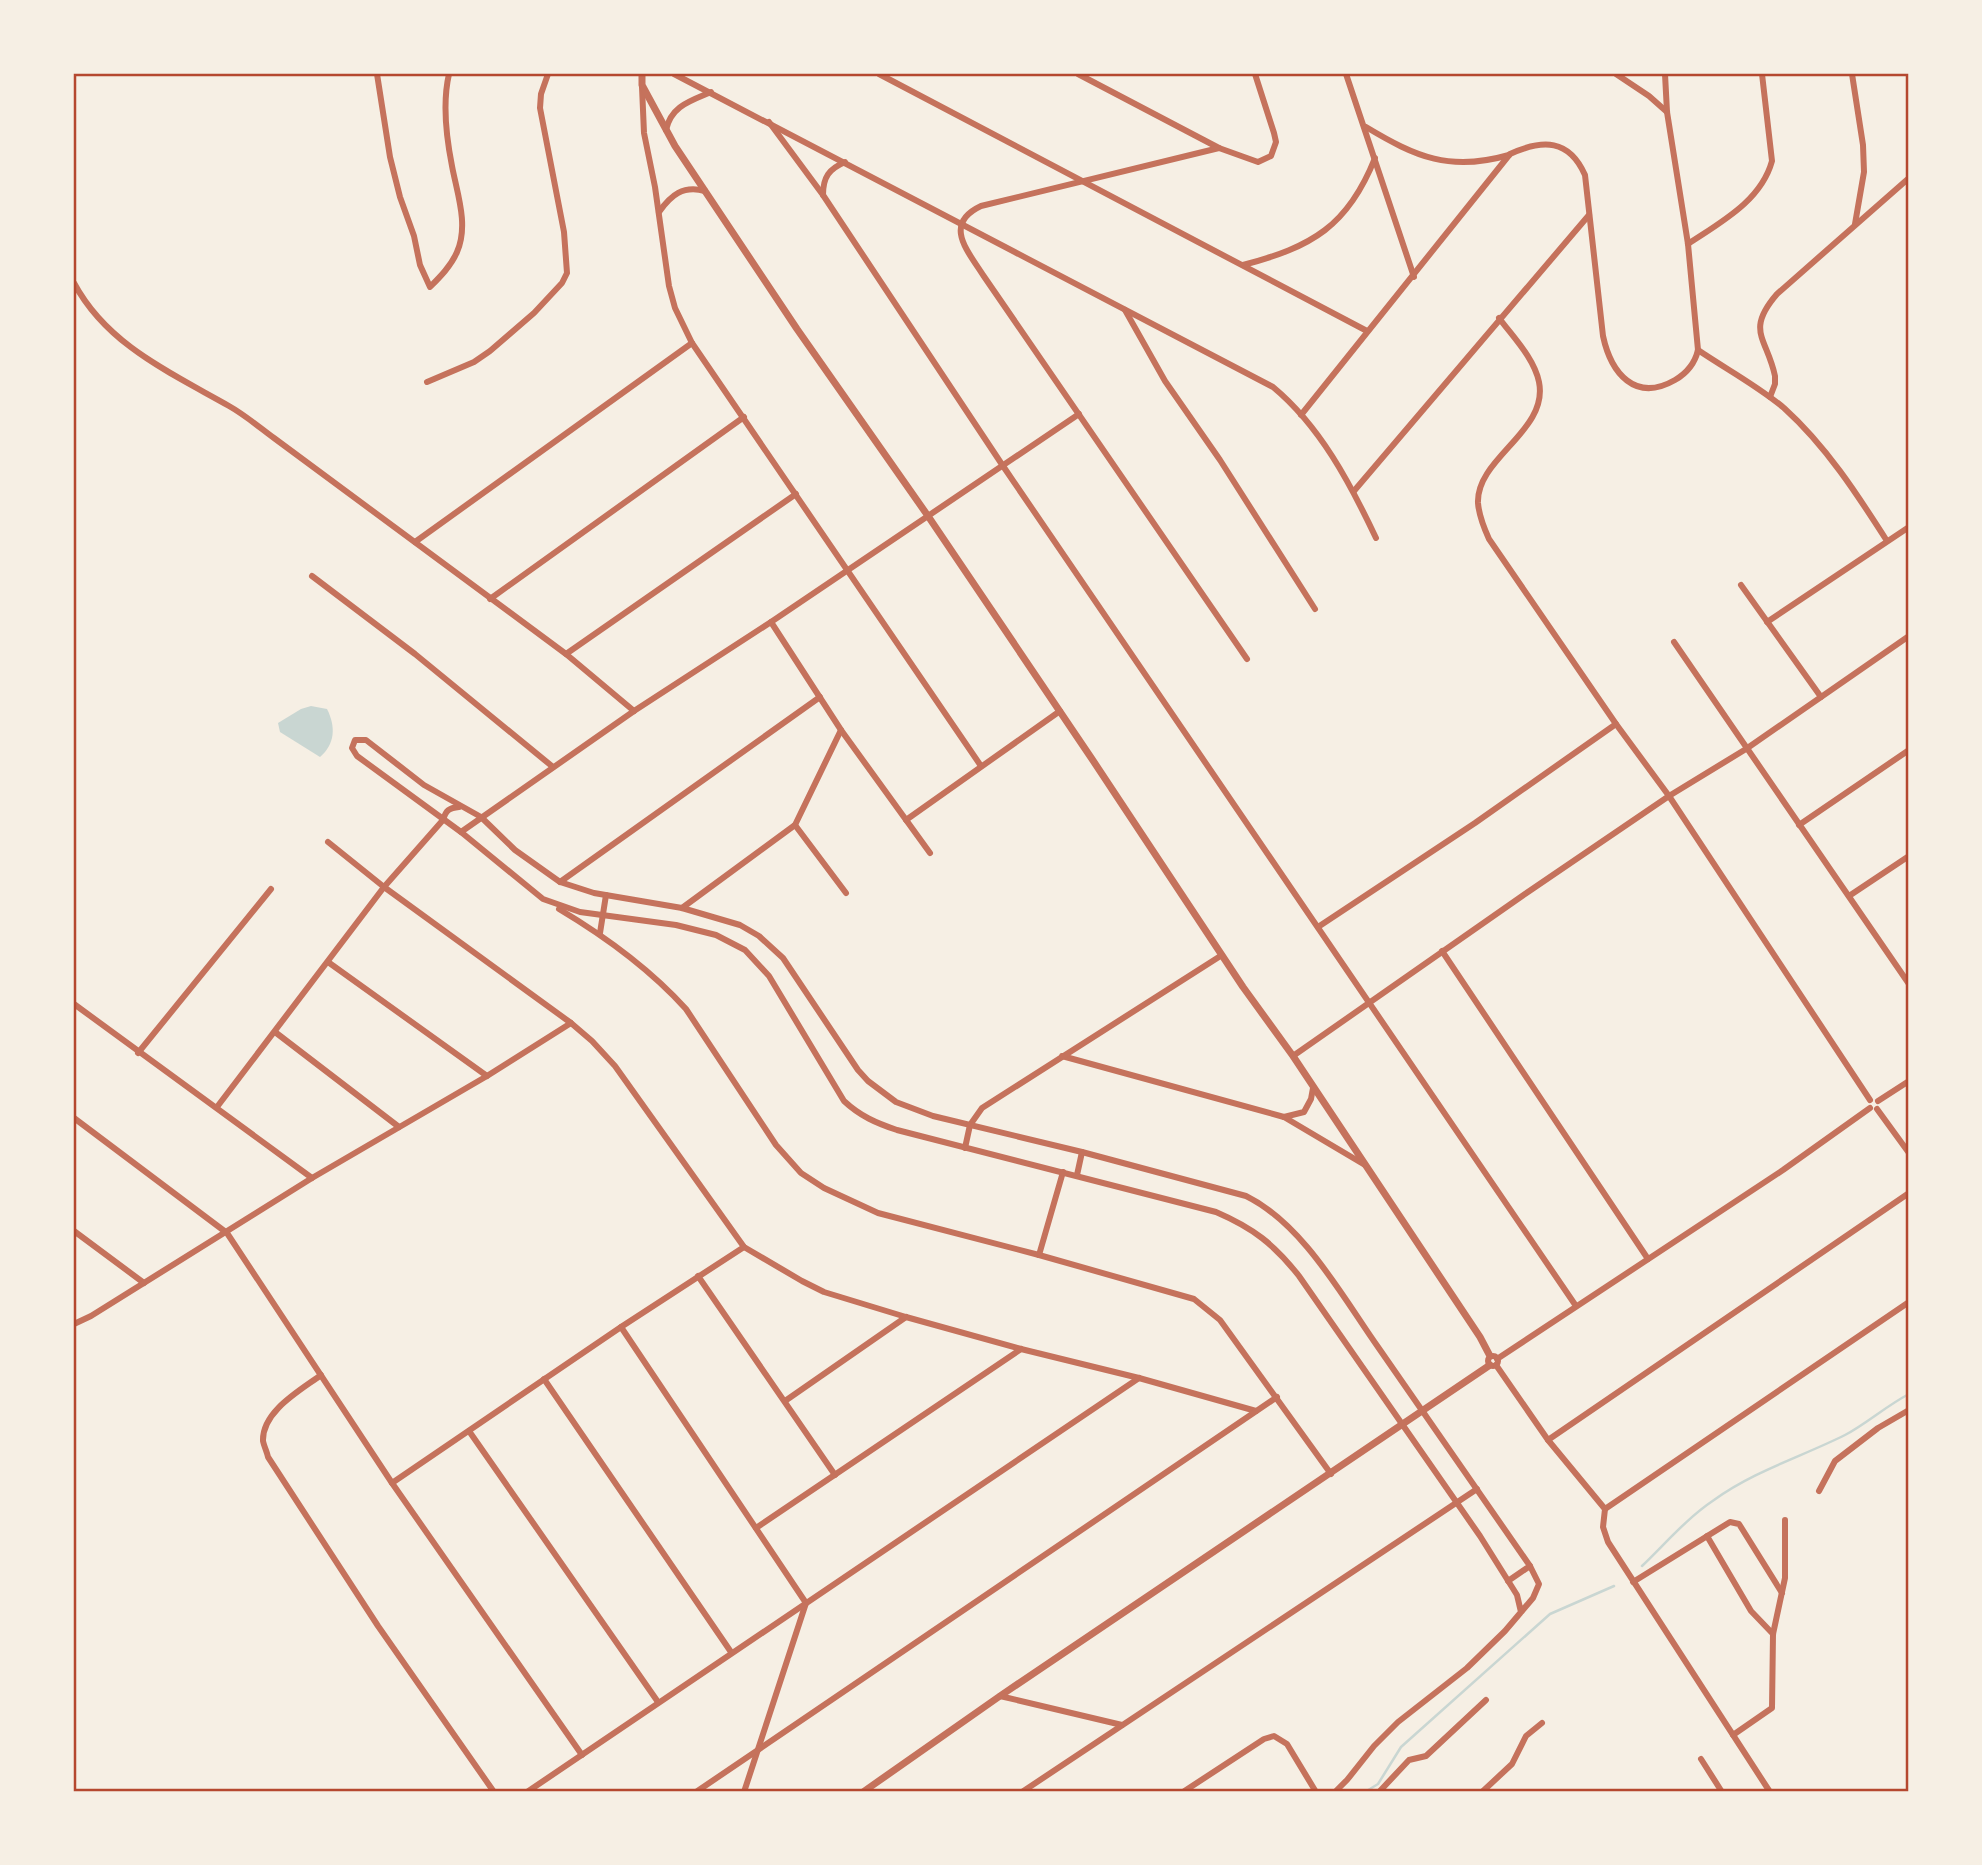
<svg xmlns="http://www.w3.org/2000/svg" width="1982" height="1865" font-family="Arial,sans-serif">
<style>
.water{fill:#c9d6d2}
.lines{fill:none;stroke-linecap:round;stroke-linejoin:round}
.stream{stroke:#c9d6d2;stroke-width:2.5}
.minor{stroke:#c5725c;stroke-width:6}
.tertiary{stroke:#c5725c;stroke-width:7}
.neatline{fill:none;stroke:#b5482f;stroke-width:2.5}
</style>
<rect width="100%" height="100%" fill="#f6efe4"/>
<path class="water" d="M311,706L327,709C336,727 335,744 320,757L280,732L278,723L301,709Z"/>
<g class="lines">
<g class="stream">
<path d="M1642,1566C1665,1544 1687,1518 1714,1500C1754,1471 1801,1457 1845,1435C1866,1424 1886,1406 1909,1394"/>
<path d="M1365,1792L1378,1784L1401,1747L1550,1614L1614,1586"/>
</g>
<g class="minor">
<path d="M377,74L390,157L400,197L414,236L420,265L430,287C440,277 451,266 457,252C469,225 457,193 452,166C446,136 442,104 449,74"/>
<path d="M674,74L1273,387C1320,426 1350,483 1376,538"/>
<path d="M879,74L1367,331"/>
<path d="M1078,74L1219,148L1258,162L1271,156L1276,142L1274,133L1255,74"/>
<path d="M1346,74L1414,277"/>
<path d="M1616,74L1649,96L1667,112"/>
<path d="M1852,74L1863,145L1864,172L1855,224"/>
<path d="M642,87L644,133L655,187L669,286L675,308L692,343L981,766"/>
<path d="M769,122L823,195L1003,466L1576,1306"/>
<path d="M1366,127C1416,157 1450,172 1509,155"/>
<path d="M666,130C671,106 690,101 711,92"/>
<path d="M1219,148L981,206C943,224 967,250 983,275L1247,659"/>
<path d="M823,195C823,177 829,169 845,162"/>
<path d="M659,212C671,195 683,185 705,191"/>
<path d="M1688,244C1721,222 1761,201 1772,161L1762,74"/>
<path d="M1243,265C1312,247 1348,226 1375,158"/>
<path d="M74,283C107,345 171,373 229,406C245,415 259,427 274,438L566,654L634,711"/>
<path d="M1125,310L1165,381L1220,460L1315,609"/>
<path d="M1499,318C1513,337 1534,358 1539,382C1549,431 1476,458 1478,503C1479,516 1484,528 1489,539L1616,724L1669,796L1870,1100"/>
<path d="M1698,350C1726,369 1758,386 1784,408C1826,446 1857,494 1887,541"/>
<path d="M427,382L474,362L490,351L534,313L562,283L567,273L564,232L540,108L541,94L548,74"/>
<path d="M1770,397L1775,384V376C1767,338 1745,331 1777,294L1909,178"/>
<path d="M1301,415L1510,154C1543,139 1569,139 1585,175L1603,336C1611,373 1635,403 1675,380C1687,373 1695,363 1698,350L1688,244L1667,112L1665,74"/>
<path d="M1354,491L1589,215"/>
<path d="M415,542L692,343"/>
<path d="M312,576L415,654L553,767"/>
<path d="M1741,585L1821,697"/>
<path d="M490,599L744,417"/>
<path d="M771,622L841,730L930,853"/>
<path d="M1767,622L1909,527"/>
<path d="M1674,642L1909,984"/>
<path d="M566,654L796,494"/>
<path d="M906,820L1060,711"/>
<path d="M795,825L846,893"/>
<path d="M1799,825L1909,750"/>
<path d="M461,832L634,711L771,622L1079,414"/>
<path d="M328,842L384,887L571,1023L592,1041L615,1066L744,1247L802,1281L824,1292L906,1317L1021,1349L1139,1378L1256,1411"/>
<path d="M560,882L820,697"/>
<path d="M1849,896L1909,856"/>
<path d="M682,908L795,825L841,730"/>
<path d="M559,909C606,937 649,968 686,1009L776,1145L801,1173L824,1188L878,1213L1039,1255L1194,1299L1220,1320L1331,1474"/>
<path d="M1318,927L1475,823L1616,724"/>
<path d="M600,933L606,895"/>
<path d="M1442,951L1648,1259"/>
<path d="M328,962L487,1076"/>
<path d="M74,1004L312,1178"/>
<path d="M275,1032L399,1127"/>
<path d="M138,1053L271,889"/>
<path d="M1062,1056L1284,1117L1365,1165"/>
<path d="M1293,1056L1525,894L1669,796L1746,749L1909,636"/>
<path d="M1878,1101L1909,1081"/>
<path d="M217,1107L384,887L443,820C446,810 449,808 459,807"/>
<path d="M1877,1109L1909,1153"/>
<path d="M1284,1117L1304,1112L1311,1099L1313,1088"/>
<path d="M74,1118L227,1233L392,1483L582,1755"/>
<path d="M965,1148L970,1125L982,1108L1222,955"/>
<path d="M1077,1175L1082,1152"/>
<path d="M74,1231L144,1283"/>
<path d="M1039,1255L1063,1172"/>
<path d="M698,1276L835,1475"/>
<path d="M74,1324L91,1316L312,1178L487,1076L571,1023"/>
<path d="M621,1327L806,1603L744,1792"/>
<circle cx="1493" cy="1361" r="5"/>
<path d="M1497,1359L1783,1170L1870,1108"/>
<path d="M1496,1365L1548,1440L1605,1509L1603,1527L1608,1542L1770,1792"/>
<path d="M321,1375C301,1390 262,1411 263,1441C264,1446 267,1452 268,1457L378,1626L494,1792"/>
<path d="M544,1379L731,1652"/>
<path d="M785,1401L906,1317"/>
<path d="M469,1431L658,1702"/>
<path d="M1548,1440L1909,1193"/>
<path d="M392,1483L621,1327L744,1247"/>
<path d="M1819,1491L1835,1461L1878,1428L1909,1410"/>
<path d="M1605,1509L1909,1302"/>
<path d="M756,1528L1021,1349"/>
<path d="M1707,1536L1751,1611L1773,1634"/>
<path d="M1508,1581L1530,1566"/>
<path d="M1633,1582L1730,1522L1739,1524L1782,1593"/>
<path d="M1000,1696L1122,1725"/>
<path d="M1733,1735L1772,1708L1773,1634L1785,1578V1520"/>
<path d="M1701,1759L1722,1792"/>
<path d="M527,1792L1139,1378"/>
<path d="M696,1792L1277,1397"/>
<path d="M1022,1792L1477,1489"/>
<path d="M1183,1792L1264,1739L1274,1736L1287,1744L1316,1792"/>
<path d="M1335,1792L1347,1780L1374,1746L1398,1722L1467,1668L1505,1631L1533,1598L1539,1584L1530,1566C1480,1493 1429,1420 1378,1347C1342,1296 1303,1224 1246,1196L1082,1152L933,1116L896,1102L868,1081L858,1070L783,958L759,936L740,925L682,908L594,893L560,882L515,850L481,817L424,785L366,740H355L352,748L357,756L461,832L543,899L580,912L676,925L716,935L745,950L769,976L844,1101C860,1116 876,1123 897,1130L1216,1212C1253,1228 1274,1244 1299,1276L1480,1536L1517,1595L1521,1612"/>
<path d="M1379,1792L1409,1760L1426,1756L1486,1700"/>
<path d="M1482,1792L1512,1764L1526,1736L1542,1723"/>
</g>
<g class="tertiary">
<path d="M642,74V85L675,146L797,329L928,516L1092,759L1243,987L1293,1056L1480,1337L1490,1356"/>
<path d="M863,1792L1000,1696L1490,1365"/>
</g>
</g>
<rect width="1982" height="1865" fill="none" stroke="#f6efe4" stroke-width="150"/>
<rect x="75" y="75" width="1832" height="1715" class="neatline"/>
</svg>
